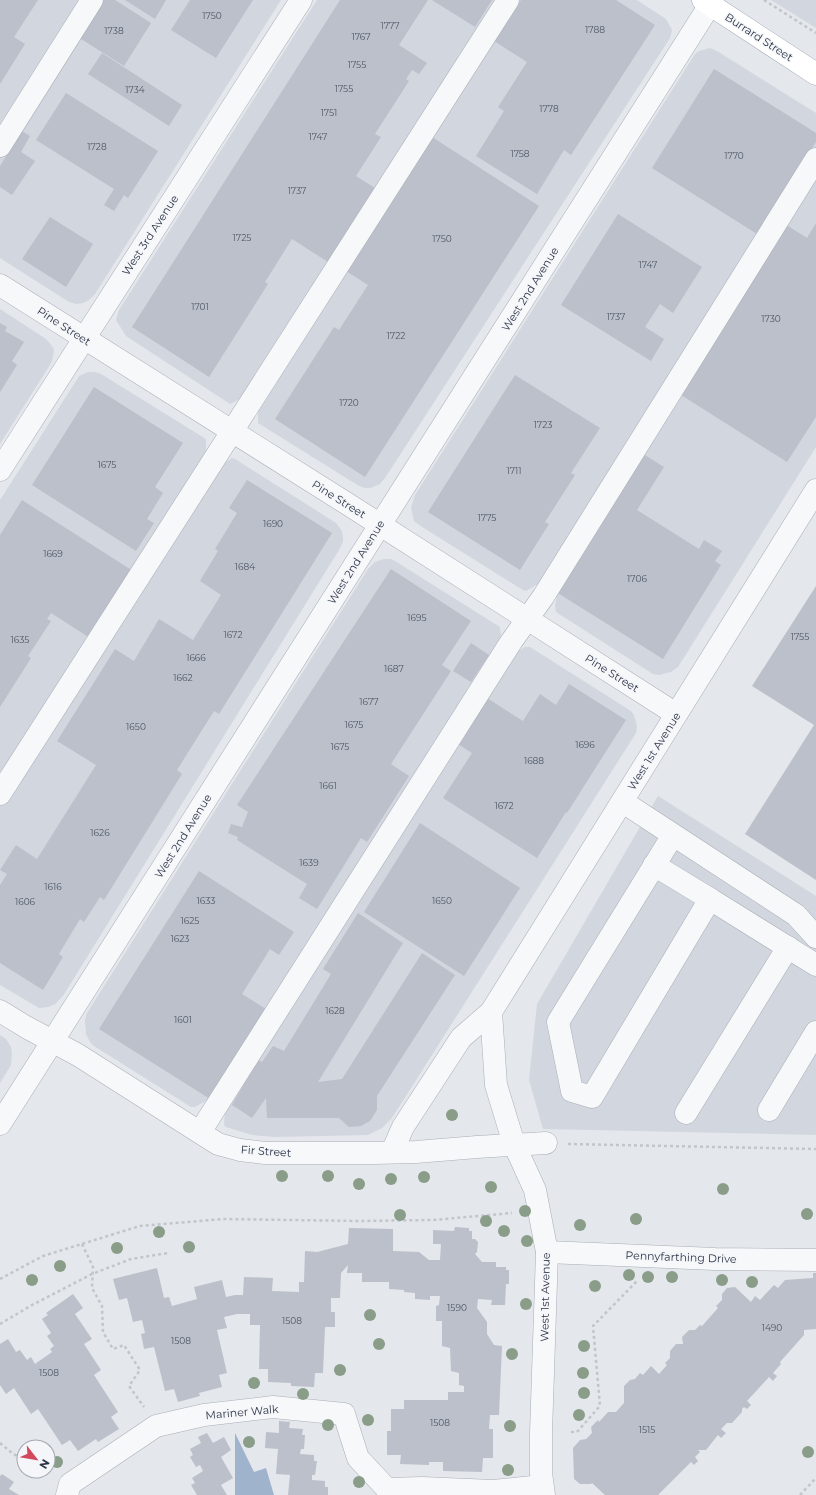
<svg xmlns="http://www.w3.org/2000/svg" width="816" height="1495" font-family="Montserrat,sans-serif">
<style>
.built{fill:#d2d6de}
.water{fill:#9fb4cc}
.building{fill:#bbc0ca}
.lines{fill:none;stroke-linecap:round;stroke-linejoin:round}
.minor-casing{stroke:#a9aeb7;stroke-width:23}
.major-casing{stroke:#a3abb8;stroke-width:23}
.path{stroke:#c2c5cb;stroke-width:2.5;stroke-dasharray:3 3;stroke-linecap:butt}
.minor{stroke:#f7f8fa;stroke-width:22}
.major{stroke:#fff;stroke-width:22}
.tree{fill:#899d89}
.labels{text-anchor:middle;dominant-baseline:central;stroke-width:3;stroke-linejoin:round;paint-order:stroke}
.number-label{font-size:9px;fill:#4f5766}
.street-label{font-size:11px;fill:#2b3445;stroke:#f4f6f9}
</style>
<rect width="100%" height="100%" fill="#e4e7ec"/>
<g class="built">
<path d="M0,0H281L95,294L89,300L83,303L76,304L69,302L0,258Z"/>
<path d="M317,0H637L666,19L672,30L670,38L385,478L380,484L371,488H365L359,486L258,423V407L244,397L230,404L126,336L116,320L119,310Z"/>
<path d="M771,0H816V28Z"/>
<path d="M710,48L717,51L816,113V447L678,667L671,672L659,675L653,674L556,612L555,605L557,596L538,584L526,591L523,590L419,525L414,521L411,508L415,495L695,54L699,51Z"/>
<path d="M0,309L46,339L52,346L54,350L52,361L48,368L0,444Z"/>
<path d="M88,372H94L101,374L206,439V455L220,466L232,458L235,459L336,523L342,531L343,537V542L339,550L63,996L55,1004L48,1007L39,1008L0,985V500L76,381L79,376Z"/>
<path d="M384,559H391L395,561L500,627L501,636L500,642L515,653L525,647H530L631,711L634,715L637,726L636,733L399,1107L391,1119L382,1128L368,1135L275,1137L252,1135L226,1127L224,1125L225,1110L209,1099L195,1107H191L94,1046L90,1042L86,1034L85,1020L87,1013L368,569L375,562Z"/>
<path d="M658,796L816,896V1135L543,1129L529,1080L537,1004Z"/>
<path d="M0,1035L6,1039L11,1047L12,1054L11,1065L0,1083Z"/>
</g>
<path class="water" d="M235,1433L254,1472L266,1468L274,1495H235Z"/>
<g class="building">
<path d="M0,0H38L14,37L25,44L0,84Z"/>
<path d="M101,0H115L151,23L124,66L78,37Z"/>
<path d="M125,0H166L155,19Z"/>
<path d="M190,0H253L216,58L171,30Z"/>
<path d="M340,0H428L399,45L427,63L419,74L412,70L406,79L409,81L375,134L381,137L356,176L375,188L328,262L292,239L265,282L268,284L209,377L132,327Z"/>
<path d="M432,0H492L475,27Z"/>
<path d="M521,0H616L655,25L571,155L564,150L537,194L476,156L504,111L498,107L527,62L494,41Z"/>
<path d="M102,53L182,105L169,126L88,74Z"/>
<path d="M714,69L816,133V142L757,234L652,168Z"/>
<path d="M66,93L158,151L128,198L124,195L114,211L104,205L114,189L36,140Z"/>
<path d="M22,131L30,136L21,152L35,161L12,195L0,187V166Z"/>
<path d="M432,137L539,206L365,477L275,419L334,327L339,330L368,285L346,271Z"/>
<path d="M618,214L702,267L673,313L660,304L645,327L664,339L651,361L561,305Z"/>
<path d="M50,217L93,244L66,287L22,259Z"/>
<path d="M816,223V417L787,462L678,393L785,224L807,238Z"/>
<path d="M0,323L7,327L5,331L24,342L12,361L17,365L0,392Z"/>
<path d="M515,375L600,428L571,473L575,475L545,522L549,524L520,570L428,512Z"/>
<path d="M94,387L183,443L155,487L163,493L147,519L154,523L136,551L32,485Z"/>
<path d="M640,452L664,467L637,510L699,549L704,540L722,551L715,561L721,565L663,659L553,590Z"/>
<path d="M247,480L332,533L219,714L214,711L177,770L182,774L104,900L100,897L84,922L80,919L59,954L63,957L43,990L0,963V885L7,874L0,870L16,845L37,859L96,765L57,741L115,649L134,661L159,619L193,640L221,595L200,581L218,551L215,549L237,513L229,508Z"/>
<path d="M22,500L133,571L90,638L51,613L47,619L51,621L28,656L31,658L0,707V535Z"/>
<path d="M391,569L471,621L442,665L451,671L391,764L409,776L367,842L361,838L317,909L299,898L307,884L237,840L238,837L228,833L231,824L242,827L248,812L237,805Z"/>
<path d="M816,586V880L745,834L814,725L752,686Z"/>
<path d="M471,643L489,655L471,682L453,671Z"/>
<path d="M569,684L626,720L567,813L566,812L537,858L443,798L472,753L458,744L487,698L523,721L540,694L556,705Z"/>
<path d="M420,823L520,888L464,976L364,912Z"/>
<path d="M199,871L294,932L279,955L270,949L242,994L266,1009L210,1099L99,1029Z"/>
<path d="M358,913L403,943L318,1082L342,1079L422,953L455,975L377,1096V1110L370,1121L361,1126L349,1127L339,1118H267L266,1098L252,1118L232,1105L258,1060L262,1062L273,1046L284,1051L331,974L323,969Z"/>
<path d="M455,1227L469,1228V1231H472V1239H475L478,1242L477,1252L475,1254L482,1262H496V1267H506V1270H509V1284H506L505,1305H491L492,1300L478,1299L477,1308L487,1322V1334L494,1345L502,1346L499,1415H490L489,1429H493V1458H483L482,1472L443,1471V1462H429V1465L400,1464L401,1455H387V1431H391V1409H404V1400H448V1392H464V1386L459,1385V1373L451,1371L450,1348L442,1346V1321H436V1306L439,1305L440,1296H430V1300L415,1299V1293L404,1292V1290L389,1289V1282H362V1273H347L348,1265L341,1273L340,1298H331V1312H335V1327H325L323,1373H315L314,1387L291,1386V1383L268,1382V1369H259L260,1325H250V1314H237L224,1317L227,1328L217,1330L227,1373L219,1375L222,1387L199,1393L200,1396L178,1402L174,1389L165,1391L154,1347L144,1349L141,1334L145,1333L142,1320L133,1322L127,1298L119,1300L113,1279L157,1268L164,1298L169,1297L172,1306L197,1299L194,1287L222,1280L226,1297L235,1295H243L244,1277L273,1278L272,1291L299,1292V1282H304L305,1251L317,1252L348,1244L349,1228L393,1229V1251L419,1252L429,1260H440L441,1244H433V1230L454,1231Z"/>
<path d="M813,1273H816V1329L804,1330V1335L780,1362L781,1364L773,1373L777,1376L773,1381L769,1377L747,1401L751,1405L747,1409L744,1407L742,1409V1412L732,1423H727L721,1429L726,1433L721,1438L718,1435L706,1450H698L700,1452L695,1457L698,1461L694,1465L691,1462L658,1495H605L592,1483L591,1484H580L574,1479L573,1448L580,1440L586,1439L592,1433L591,1427L598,1420L599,1422L608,1412H616L624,1403V1386L630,1380L635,1379L640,1373L643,1375L651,1366L659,1374L667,1365L665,1363L670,1358V1351L676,1344H683L682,1337L689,1330H695L700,1325L702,1326L718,1308L716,1306L722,1300V1294L727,1288L735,1287L751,1302L755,1296L760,1300L774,1285L778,1288L785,1280L813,1278Z"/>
<path d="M73,1294L83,1308L75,1314L92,1339L84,1344L101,1370L94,1375L118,1412L111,1417L119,1429L98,1442L96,1439L78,1451L70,1440L62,1445L38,1409L31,1414L14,1388L6,1394L0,1385V1344L8,1339L16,1352L20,1350L27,1360L31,1357L35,1364L52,1352L50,1349L54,1346L47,1336L51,1333L42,1319L48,1315L46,1313Z"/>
<path d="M279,1421L290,1422L289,1428L303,1429L302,1435H305L304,1449H301L300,1454L314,1455V1461H317L315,1475H312V1480L325,1481V1487H328V1495H288L290,1475L276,1474L278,1449L265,1448L266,1432L279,1433Z"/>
<path d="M207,1433L213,1443L224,1437L231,1450L221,1457L233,1478L221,1485L227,1495H197L191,1485L195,1483L192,1478L203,1471L200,1465L196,1467L190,1457L193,1455L190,1449L201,1443L198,1437Z"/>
<path d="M2,1474L14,1482L9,1489L19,1495H0V1476Z"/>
</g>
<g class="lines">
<g class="minor-casing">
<g id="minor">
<path d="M0,146L92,0"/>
<path d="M0,285L346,503L676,714"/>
<path d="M0,470L301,0"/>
<path d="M0,794L508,0"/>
<path d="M623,802L796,915L816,937"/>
<path d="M673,835L558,1022L572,1091L592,1097L710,899L816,965"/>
<path d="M654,865L710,899"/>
<path d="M0,1011L26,1027L78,1055L218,1144L240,1150L265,1153H373L416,1152L477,1147L546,1143"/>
<path d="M491,1012L496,1085L514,1144L535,1190L547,1252L541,1433V1473L544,1495"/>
<path d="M769,1110L816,1032"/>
<path d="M686,1113L788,947"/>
<path d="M0,1124L713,0"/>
<path d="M200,1132L511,642L543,597L816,159"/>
<path d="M392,1152L403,1127L461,1038L491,1012L816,490"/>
<path d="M547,1252L715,1259L816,1260"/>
<path d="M67,1495L70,1484L156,1426L204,1415L273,1407L344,1414L358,1458L387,1489L422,1488L493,1491L542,1486"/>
</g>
</g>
<g class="major-casing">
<path id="major" d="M703,0L816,74"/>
</g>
<g class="path">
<path d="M764,0L816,33"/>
<path d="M568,1144L816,1149"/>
<path d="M82,1244L93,1267L92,1288L102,1306L103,1332L113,1349L124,1345L140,1370L129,1386L144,1407"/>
<path d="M0,1279L43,1256L140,1226L222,1219L359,1221L433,1220L512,1213"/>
<path d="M0,1324L32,1305L92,1274L131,1259L168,1253"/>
<path d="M571,1432H577L600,1406L593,1326L638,1280"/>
<path d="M0,1443L12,1453L24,1460"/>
<path d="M800,1495L816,1478"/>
</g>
<use href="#minor" class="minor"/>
<use href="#major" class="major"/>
</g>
<g class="tree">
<circle cx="452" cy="1115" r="6"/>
<circle cx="282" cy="1176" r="6"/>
<circle cx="328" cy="1176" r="6"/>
<circle cx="424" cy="1177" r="6"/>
<circle cx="391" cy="1179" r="6"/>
<circle cx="359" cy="1184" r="6"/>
<circle cx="491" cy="1187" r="6"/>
<circle cx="723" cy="1189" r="6"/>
<circle cx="525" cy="1211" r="6"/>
<circle cx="807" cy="1214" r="6"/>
<circle cx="400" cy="1215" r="6"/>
<circle cx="636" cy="1219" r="6"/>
<circle cx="486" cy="1221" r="6"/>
<circle cx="580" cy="1225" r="6"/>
<circle cx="504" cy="1231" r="6"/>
<circle cx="159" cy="1232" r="6"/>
<circle cx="527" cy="1241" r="6"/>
<circle cx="189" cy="1247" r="6"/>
<circle cx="117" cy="1248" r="6"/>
<circle cx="60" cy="1266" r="6"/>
<circle cx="629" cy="1275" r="6"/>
<circle cx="648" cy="1277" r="6"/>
<circle cx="672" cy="1277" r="6"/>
<circle cx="32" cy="1280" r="6"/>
<circle cx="722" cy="1280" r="6"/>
<circle cx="752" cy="1282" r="6"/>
<circle cx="595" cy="1286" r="6"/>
<circle cx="526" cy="1304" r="6"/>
<circle cx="370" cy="1315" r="6"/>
<circle cx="379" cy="1344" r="6"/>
<circle cx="584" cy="1346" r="6"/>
<circle cx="512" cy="1354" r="6"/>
<circle cx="340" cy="1370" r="6"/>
<circle cx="583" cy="1373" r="6"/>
<circle cx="254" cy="1383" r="6"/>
<circle cx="584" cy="1393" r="6"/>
<circle cx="303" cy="1394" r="6"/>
<circle cx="579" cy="1415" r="6"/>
<circle cx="368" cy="1420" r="6"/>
<circle cx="328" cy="1425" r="6"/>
<circle cx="510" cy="1426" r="6"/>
<circle cx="249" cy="1442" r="6"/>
<circle cx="808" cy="1452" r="6"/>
<circle cx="57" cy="1462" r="6"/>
<circle cx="508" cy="1470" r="6"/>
<circle cx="359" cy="1482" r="6"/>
</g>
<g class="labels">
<g class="number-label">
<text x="212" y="15">1750</text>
<text x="390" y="25">1777</text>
<text x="595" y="29">1788</text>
<text x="114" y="30">1738</text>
<text x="361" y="36">1767</text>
<text x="357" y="64">1755</text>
<text x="344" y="88">1755</text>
<text x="135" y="89">1734</text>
<text x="549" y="108">1778</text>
<text x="329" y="112">1751</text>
<text x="318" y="136">1747</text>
<text x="97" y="146">1728</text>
<text x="520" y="153">1758</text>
<text x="734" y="155">1770</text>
<text x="297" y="190">1737</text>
<text x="242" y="237">1725</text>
<text x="442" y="238">1750</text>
<text x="648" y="264">1747</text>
<text x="200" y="306">1701</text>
<text x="616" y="316">1737</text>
<text x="771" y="318">1730</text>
<text x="396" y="335">1722</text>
<text x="349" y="402">1720</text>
<text x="543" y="424">1723</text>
<text x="107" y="464">1675</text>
<text x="514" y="470">1711</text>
<text x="487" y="517">1775</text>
<text x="273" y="523">1690</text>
<text x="53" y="553">1669</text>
<text x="245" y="566">1684</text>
<text x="637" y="578">1706</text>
<text x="417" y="617">1695</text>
<text x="233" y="634">1672</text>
<text x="800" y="636">1755</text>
<text x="20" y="639">1635</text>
<text x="196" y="657">1666</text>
<text x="394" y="668">1687</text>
<text x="183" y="677">1662</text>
<text x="369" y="701">1677</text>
<text x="354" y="724">1675</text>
<text x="136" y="726">1650</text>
<text x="585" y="744">1696</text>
<text x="340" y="746">1675</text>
<text x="534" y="760">1688</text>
<text x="328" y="785">1661</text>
<text x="504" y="805">1672</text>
<text x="100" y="832">1626</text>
<text x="309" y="862">1639</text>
<text x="53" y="886">1616</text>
<text x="206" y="900">1633</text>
<text x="442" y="900">1650</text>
<text x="25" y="901">1606</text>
<text x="190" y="920">1625</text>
<text x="180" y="938">1623</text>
<text x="335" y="1010">1628</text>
<text x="183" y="1019">1601</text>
<text x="457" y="1307">1590</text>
<text x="292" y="1320">1508</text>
<text x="772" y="1327">1490</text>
<text x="181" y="1340">1508</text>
<text x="49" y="1372">1508</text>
<text x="440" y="1422">1508</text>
<text x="647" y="1429">1515</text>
</g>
<g class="street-label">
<text transform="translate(759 37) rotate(33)">Burrard Street</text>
<text transform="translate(150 235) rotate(-57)">West 3rd Avenue</text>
<text transform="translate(530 289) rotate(-58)">West 2nd Avenue</text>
<text transform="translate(64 326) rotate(33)">Pine Street</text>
<text transform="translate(339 499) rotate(32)">Pine Street</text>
<text transform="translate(356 562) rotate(-58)">West 2nd Avenue</text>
<text transform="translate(612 673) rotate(32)">Pine Street</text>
<text transform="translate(654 751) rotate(-58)">West 1st Avenue</text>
<text transform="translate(183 836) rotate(-58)">West 2nd Avenue</text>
<text transform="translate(266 1151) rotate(4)">Fir Street</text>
<text transform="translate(681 1257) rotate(2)">Pennyfarthing Drive</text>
<text transform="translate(545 1297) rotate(-89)">West 1st Avenue</text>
<text transform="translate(242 1412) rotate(-5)">Mariner Walk</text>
</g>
</g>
<g transform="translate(36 1459) rotate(121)"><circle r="19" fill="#f4f6f9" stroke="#a4a8b1"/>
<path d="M0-3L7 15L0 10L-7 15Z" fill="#d1495b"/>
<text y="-6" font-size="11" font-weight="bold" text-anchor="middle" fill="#2b3445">N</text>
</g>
</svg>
